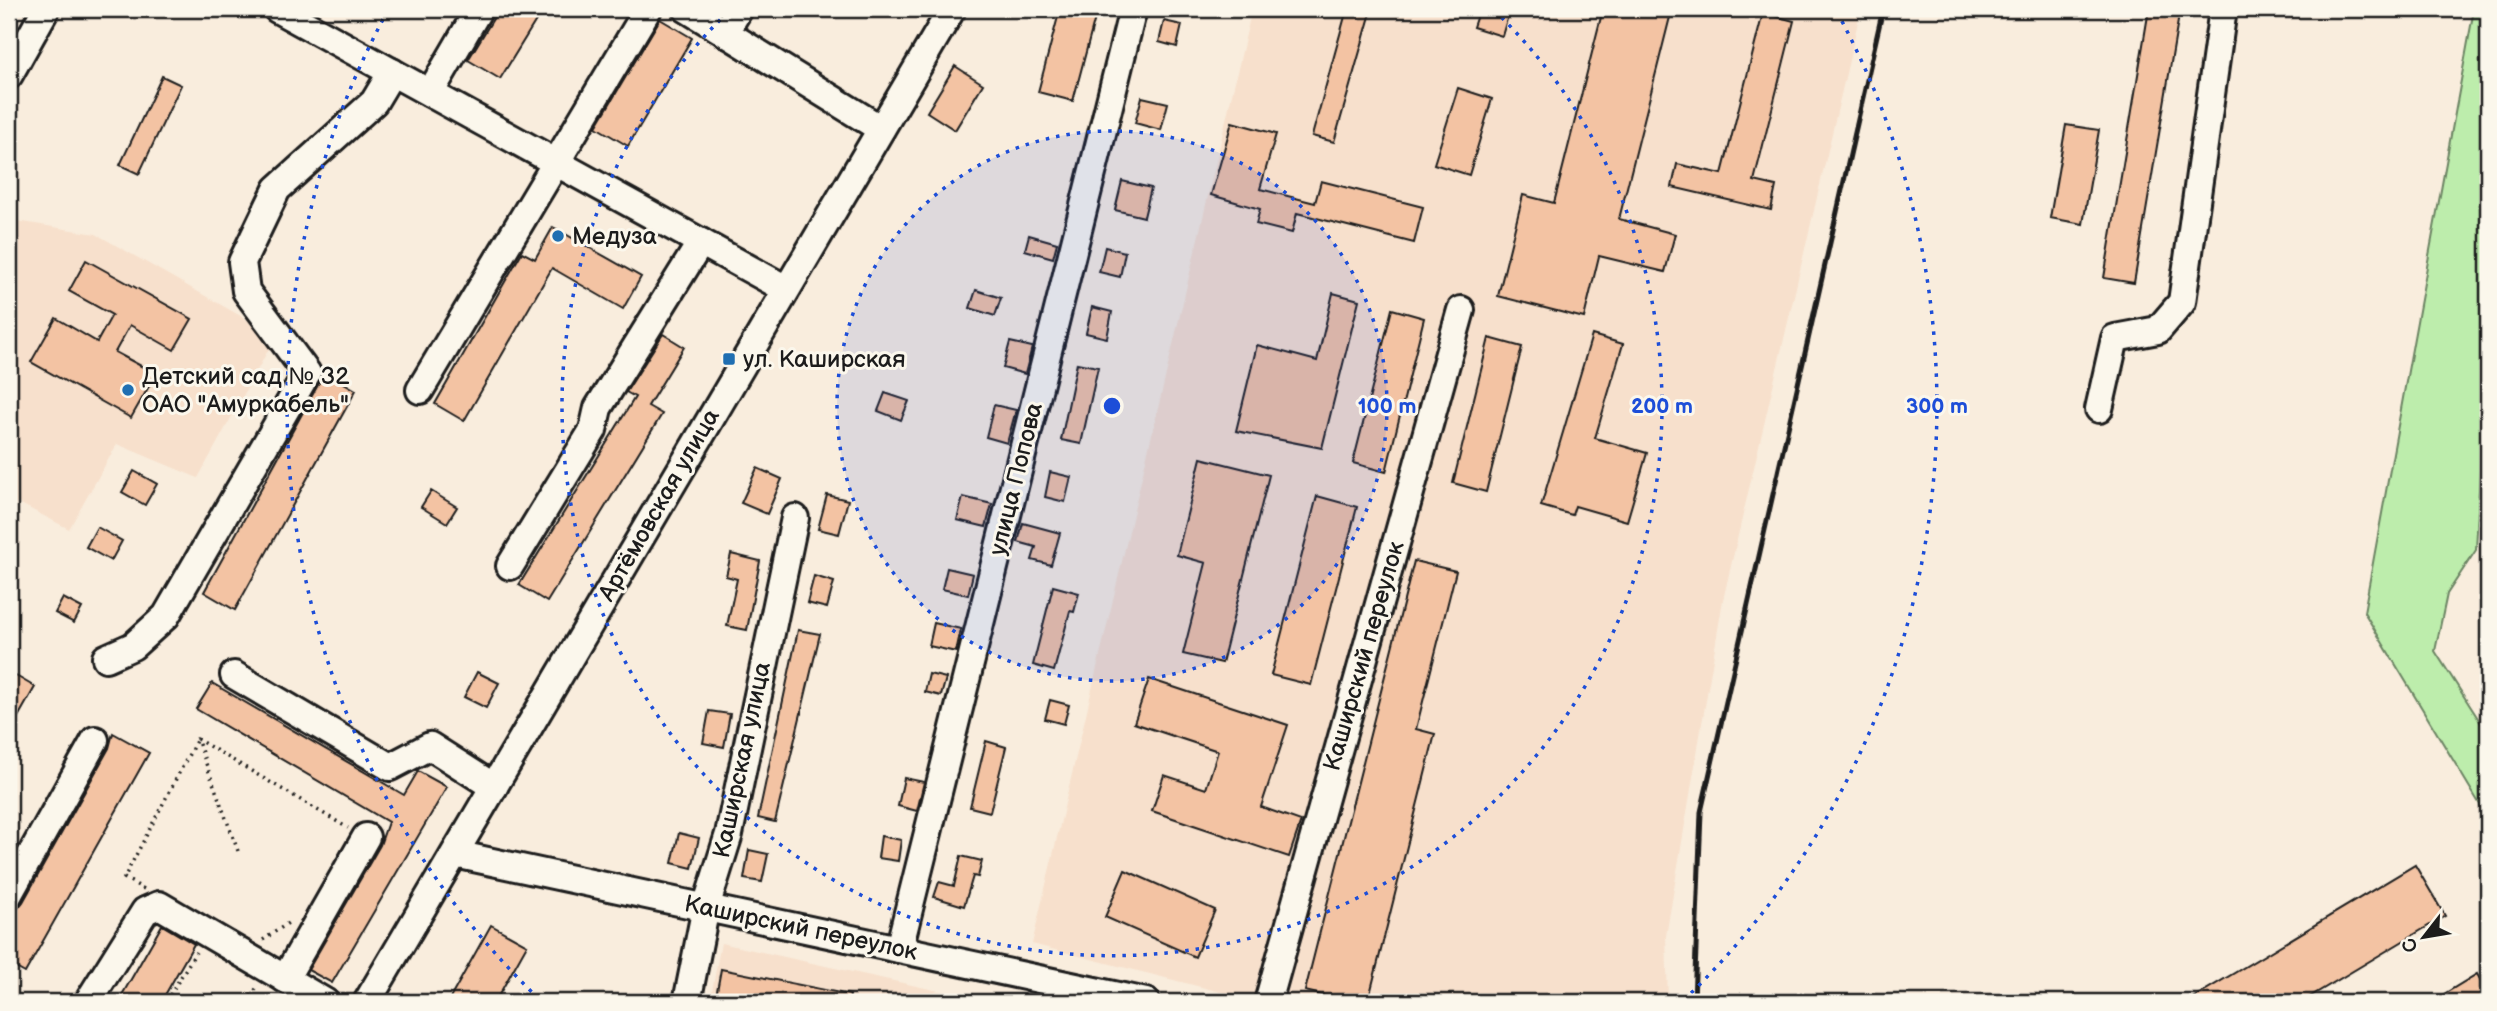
<svg xmlns="http://www.w3.org/2000/svg" width="2497" height="1011" font-family="'Balsamiq Sans',sans-serif">
<style>
.built{fill:#f7e0cc}
.green{fill:#bdedac;stroke:#6c8464;stroke-width:2}
.building{fill:#f3c3a3;stroke:#1c1c1c;stroke-width:2}
.lines{fill:none;stroke-linecap:round;stroke-linejoin:round}
.minor-casing{stroke:#1c1c1c;stroke-width:32}
.path{stroke:#1c1c1c;stroke-width:3.5;stroke-dasharray:2 5;stroke-linecap:butt}
.minor{stroke:#fbf7ec;stroke-width:26}
.rail{stroke:#1c1c1c;stroke-width:5}
.ring{fill:none;stroke:#1d4ed8;stroke-width:3.5;stroke-dasharray:3.5 7}
.poi-dot{fill:#1f6fb2;stroke:#fbf7ec;stroke-width:2.5}
.labels{text-anchor:middle;dominant-baseline:central;stroke-width:6;stroke-linejoin:round;paint-order:stroke}
.poi-label{font-size:24px;fill:#1c1c1c;stroke:#fbf7ec;text-anchor:start}
.street-label{font-size:24px;fill:#1c1c1c;stroke:#fbf7ec}
.centre{fill:#1d4ed8;stroke:#fbf7ec;stroke-width:3.5}
.ring-label{font-size:21px;text-anchor:middle;font-weight:bold;fill:#1d4ed8;stroke:#fbf7ec;stroke-width:6;stroke-linejoin:round;paint-order:stroke}
</style>
<rect width="100%" height="100%" fill="#f9eddd"/>
<filter id="ink" filterUnits="userSpaceOnUse"><feTurbulence type="fractalNoise" baseFrequency=".0143" numOctaves="2"/><feDisplacementMap in="SourceGraphic" scale="14" xChannelSelector="R" yChannelSelector="G"/><feConvolveMatrix kernelMatrix="1 2 1 2 8 2 1 2 1" color-interpolation-filters="sRGB"/></filter>
<g filter="url(#ink)">
<g class="built">
<path d="M1252,9H1861L1723,600L1666,936L1668,1002H1260L1032,944Z"/>
<path d="M17,221L96,234L276,336L198,478L117,444L69,529L17,502L9,514V237Z"/>
<path d="M721,943L989,1002H710Z"/>
</g>
<path class="green" d="M2474,9H2488V310L2476,550L2447,594L2435,651L2488,734V818L2364,612Z"/>
<g class="building">
<path d="M499,9H543L500,79L468,60Z"/>
<path d="M1060,9L1096,14L1073,101L1038,92Z"/>
<path d="M1347,9H1372L1334,142L1312,136Z"/>
<path d="M1479,9H1510L1502,36L1473,27Z"/>
<path d="M1603,9H1672L1619,219L1675,234L1665,272L1599,256L1584,318L1498,296L1523,195L1554,203Z"/>
<path d="M2149,9H2180L2134,283L2104,278Z"/>
<path d="M1763,13L1794,21L1754,181L1776,186L1771,210L1672,187L1677,164L1722,174Z"/>
<path d="M660,19L692,38L628,146L596,127Z"/>
<path d="M1164,21L1182,25L1177,47L1159,42Z"/>
<path d="M955,66L983,84L955,130L927,112Z"/>
<path d="M162,76L181,85L139,174L120,165Z"/>
<path d="M1458,88L1492,99L1469,175L1434,164Z"/>
<path d="M1142,97L1168,103L1161,130L1135,123Z"/>
<path d="M1232,122L1276,134L1260,189L1315,203L1321,181L1423,207L1414,243L1297,213L1292,233L1256,224L1260,209L1211,195Z"/>
<path d="M2066,125L2099,130L2083,224L2050,218Z"/>
<path d="M1122,181L1151,188L1144,217L1115,210Z"/>
<path d="M553,227L641,277L623,309L552,268L464,421L435,404L522,252L535,259Z"/>
<path d="M1029,235L1057,243L1053,258L1025,250Z"/>
<path d="M1105,247L1125,252L1120,277L1099,272Z"/>
<path d="M86,260L192,319L174,350L130,325L115,352L156,374L131,418L31,362L56,318L97,342L112,315L69,291Z"/>
<path d="M976,290L1001,298L995,316L970,308Z"/>
<path d="M1333,293L1359,300L1322,448L1236,431L1257,345L1317,361Z"/>
<path d="M1092,307L1112,312L1107,338L1086,333Z"/>
<path d="M1392,309L1424,318L1386,472L1353,463Z"/>
<path d="M663,334L684,347L648,406L662,414L547,602L519,585L635,397L626,392Z"/>
<path d="M1592,335L1623,344L1595,438L1647,453L1627,521L1575,506L1572,515L1541,506Z"/>
<path d="M1489,338L1522,347L1486,492L1453,483Z"/>
<path d="M1010,342L1032,347L1025,374L1003,368Z"/>
<path d="M1077,363L1098,367L1081,444L1061,440Z"/>
<path d="M325,372L356,390L235,610L204,592Z"/>
<path d="M885,393L909,401L901,420L878,411Z"/>
<path d="M994,405L1016,410L1007,443L986,437Z"/>
<path d="M1201,458L1269,475L1222,663L1183,654L1206,563L1177,555Z"/>
<path d="M757,468L782,479L767,514L741,503Z"/>
<path d="M134,471L157,484L145,505L122,492Z"/>
<path d="M1050,472L1071,477L1065,502L1045,497Z"/>
<path d="M431,491L457,507L447,523L421,507Z"/>
<path d="M827,495L848,500L839,534L818,529Z"/>
<path d="M1317,496L1357,507L1311,685L1271,675Z"/>
<path d="M963,497L992,504L986,527L957,520Z"/>
<path d="M1023,523L1060,533L1051,565L1032,560L1036,547L1018,542Z"/>
<path d="M97,527L122,541L111,561L86,547Z"/>
<path d="M731,554L760,561L747,630L727,626L737,579L726,576Z"/>
<path d="M1414,561L1456,571L1416,729L1435,734L1368,1002H1351L1305,991Z"/>
<path d="M947,568L973,574L968,595L942,589Z"/>
<path d="M814,576L834,582L827,608L807,603Z"/>
<path d="M1053,586L1079,593L1074,612L1070,611L1054,671L1033,665Z"/>
<path d="M63,598L82,608L74,623L55,613Z"/>
<path d="M934,623L961,629L956,652L929,646Z"/>
<path d="M798,630L820,634L775,822L758,818Z"/>
<path d="M9,672L35,687L9,733Z"/>
<path d="M477,672L499,683L486,708L464,697Z"/>
<path d="M929,674L946,678L941,696L925,692Z"/>
<path d="M1149,679L1288,725L1261,807L1301,821L1289,857L1152,811L1164,775L1206,789L1218,751L1134,723Z"/>
<path d="M212,683L404,795L418,771L447,787L332,983L308,970L380,845L388,822L196,709Z"/>
<path d="M1050,700L1069,705L1064,724L1045,719Z"/>
<path d="M709,711L730,714L724,747L703,743Z"/>
<path d="M113,733L149,753L25,973L9,964V919L23,902L109,748Z"/>
<path d="M986,741L1006,747L990,812L970,807Z"/>
<path d="M904,778L924,782L917,811L898,806Z"/>
<path d="M679,833L699,838L692,868L672,863Z"/>
<path d="M881,836L901,840L898,861L878,858Z"/>
<path d="M749,850L768,854L762,882L744,879Z"/>
<path d="M961,856L982,861L978,877L973,876L964,906L934,897L939,882L954,886Z"/>
<path d="M2415,865L2445,916L2301,1002H2186Z"/>
<path d="M1125,870L1215,910L1195,957L1105,917Z"/>
<path d="M162,925L194,944L161,1002H118Z"/>
<path d="M491,925L527,945L495,1002H448Z"/>
<path d="M721,969L850,995L849,1002H715Z"/>
<path d="M2477,974L2488,993V1002H2431Z"/>
</g>
<g class="lines">
<g class="minor-casing">
<g id="minor">
<path d="M277,9L786,289"/>
<path d="M687,9L881,129"/>
<path d="M725,32L739,9"/>
<path d="M9,75L46,9"/>
<path d="M430,93L479,9"/>
<path d="M420,390L648,9"/>
<path d="M2099,409L2115,338L2158,330L2182,302L2223,9"/>
<path d="M510,566L593,430L598,408L701,242"/>
<path d="M106,658L133,646L166,616L307,373L246,291L242,262L277,189L374,102L392,72"/>
<path d="M234,675L390,767L430,746L494,787"/>
<path d="M455,854L1146,1002"/>
<path d="M9,894L95,740"/>
<path d="M899,949L1133,9"/>
<path d="M285,979L366,837"/>
<path d="M88,1002L145,911L159,905L325,1002"/>
<path d="M367,1002L952,9"/>
<path d="M687,1002L706,907L729,834L795,518"/>
<path d="M1268,1002L1461,310"/>
</g>
</g>
<g class="path">
<path d="M238,851L197,739L348,828"/>
<path d="M144,889L124,878L197,739"/>
<path d="M263,940L291,921"/>
<path d="M182,1002L170,995L196,952"/>
<path d="M247,1002L258,986"/>
</g>
<use href="#minor" class="minor"/>
<path class="rail" d="M1694,1002L1701,812L1883,9"/>
</g>
</g>
<circle cx="1112" cy="406" r="275" fill="#1d4ed8" fill-opacity=".12"/>
<g class="ring">
<circle cx="1112" cy="406" r="275"/>
<path d="M1494 10A550 550 0 1 1 730 10"/>
<path d="M539 999A825 825 0 0 1 387 12M1837 12A825 825 0 0 1 1685 999"/>
</g>
<g class="poi-dot">
<circle cx="558" cy="236" r="7"/>
<rect x="722" y="352" width="14" height="14" rx="3.5"/>
<circle cx="128" cy="390" r="7"/>
</g>
<g class="labels">
<g class="poi-label">
<text x="572" y="236">Медуза</text>
<text x="743" y="359">ул. Каширская</text>
<text x="142" y="376">Детский сад № 32<tspan x="142" dy="28">ОАО "Амуркабель"</tspan></text>
</g>
<g class="street-label">
<text transform="translate(1016 479) rotate(-76)">улица Попова</text>
<text transform="translate(659 505) rotate(-60)">Артёмовская улица</text>
<text transform="translate(1364 656) rotate(-74)">Каширский переулок</text>
<text transform="translate(742 760) rotate(-78)">Каширская улица</text>
<text transform="translate(801 928) rotate(12)">Каширский переулок</text>
</g>
</g>
<circle cx="1112" cy="406" r="10" class="centre"/>
<g class="ring-label">
<text x="1387" y="413">100 m</text>
<text x="1662" y="413">200 m</text>
<text x="1937" y="413">300 m</text>
</g>
<rect width="2497" height="1011" fill="none" stroke="#fbf7ec" stroke-width="35"/>
<rect x="18" y="18" width="2462" height="976" fill="none" stroke="#1c1c1c" stroke-width="2.5" filter="url(#ink)"/>
<g transform="translate(2424 937) rotate(239)" stroke="#fbf7ec" stroke-width="5" paint-order="stroke">
<path d="M0-5L12 26L0 18L-12 26Z" fill="#1c1c1c"/>
<text y="-10" font-size="19" font-weight="bold" text-anchor="middle" fill="#1c1c1c">С</text>
</g>
</svg>
